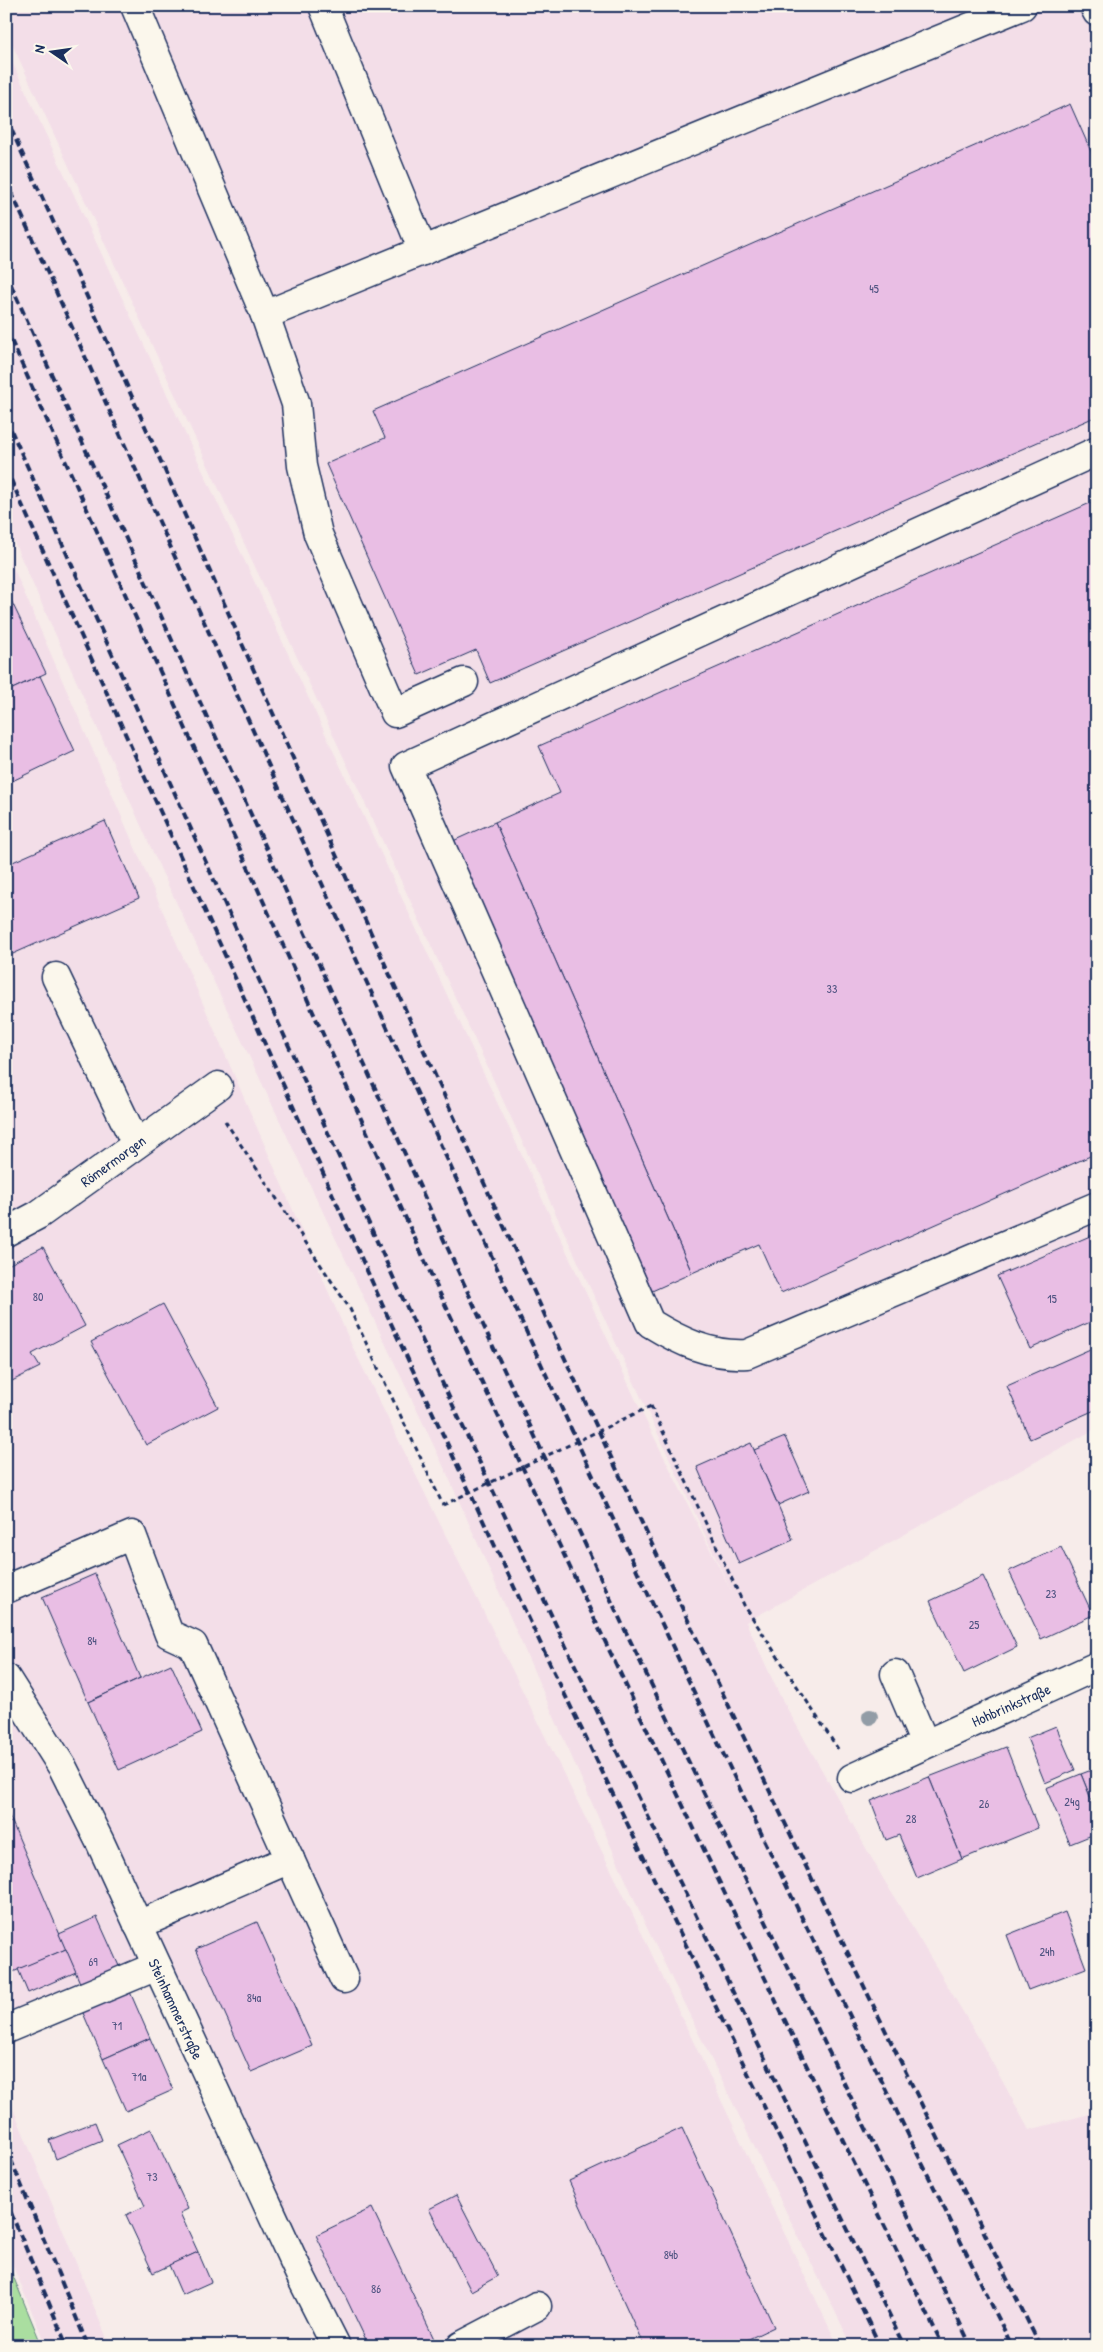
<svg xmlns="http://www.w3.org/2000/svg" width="1103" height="2352" font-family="'Patrick Hand',sans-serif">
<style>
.built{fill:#f3dee8}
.green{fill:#aadea0;stroke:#62867f}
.building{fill:#e9bee4;stroke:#1b2f5e}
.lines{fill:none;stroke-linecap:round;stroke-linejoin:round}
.minor-casing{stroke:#1b2f5e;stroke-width:31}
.path{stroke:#1b2f5e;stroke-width:3;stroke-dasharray:5 4;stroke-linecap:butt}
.minor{stroke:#fbf7ec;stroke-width:28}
.rail{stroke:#1b2f5e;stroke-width:4;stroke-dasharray:8 4;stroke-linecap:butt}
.path-bridge{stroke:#1b2f5e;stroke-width:3;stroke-dasharray:5 4;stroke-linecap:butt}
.tree{fill:#929ca6}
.labels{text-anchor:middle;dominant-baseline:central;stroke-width:4.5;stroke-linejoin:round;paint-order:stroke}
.number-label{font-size:12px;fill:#4e5380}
.street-label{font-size:15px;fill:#1b2f5e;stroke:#fbf7ec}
</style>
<rect width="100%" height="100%" fill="#f7ecea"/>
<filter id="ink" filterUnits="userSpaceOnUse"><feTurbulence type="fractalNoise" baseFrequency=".02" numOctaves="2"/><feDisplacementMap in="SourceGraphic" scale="10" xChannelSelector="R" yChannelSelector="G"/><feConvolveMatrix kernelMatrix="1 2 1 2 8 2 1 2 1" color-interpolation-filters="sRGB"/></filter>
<g filter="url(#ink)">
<g class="built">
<path d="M6,6H1097V1428L746,1622L780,1696L884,1880L981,2042L1029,2130L1097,2112V2346H852L646,1926L449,1478L160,868L6,524V49L641,1411L732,1593L6,31Z"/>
<path d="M6,551L352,1346L624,1896L838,2346H336L157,1966L6,2029Z"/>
<path d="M6,2091L92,2302L110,2346H46L6,2249Z"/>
</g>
<path class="green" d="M6,2259L42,2346H6Z"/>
<g class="building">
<path d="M1070,104L1097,165V416L490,683L476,650L419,675L326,464L385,438L373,411Z"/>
<path d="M1097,500V1153L781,1293L759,1244L692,1273L495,822L560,793L539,746Z"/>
<path d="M6,590L46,673L6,692Z"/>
<path d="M40,676L75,751L6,784V692Z"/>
<path d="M105,821L139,898L6,957V865Z"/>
<path d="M495,822L692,1273L652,1291L453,841Z"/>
<path d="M1097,1233V1319L1030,1349L997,1276Z"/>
<path d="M43,1247L85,1326L32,1354L40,1367L6,1384V1266Z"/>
<path d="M163,1304L218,1407L146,1445L91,1342Z"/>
<path d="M1097,1346V1409L1030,1439L1007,1386Z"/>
<path d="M785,1437L809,1491L778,1505L754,1450Z"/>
<path d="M751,1443L793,1540L739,1564L697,1467Z"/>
<path d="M1061,1547L1093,1615L1041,1639L1009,1571Z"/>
<path d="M95,1574L140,1678L88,1702L42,1597Z"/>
<path d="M983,1576L1017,1647L964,1673L930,1601Z"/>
<path d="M171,1664L202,1732L119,1770L88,1702Z"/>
<path d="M1056,1726L1075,1770L1045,1783L1027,1738Z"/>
<path d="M1006,1747L1038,1828L962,1859L929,1777Z"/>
<path d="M1097,1768V1814L1081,1774Z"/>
<path d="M1081,1774L1097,1814V1833L1070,1844L1046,1788Z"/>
<path d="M929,1777L962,1859L917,1878L899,1835L886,1840L871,1801Z"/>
<path d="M6,1809L12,1822L6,1824Z"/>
<path d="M12,1822L66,1949L6,1975V1824Z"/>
<path d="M1065,1912L1086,1968L1028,1990L1007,1935Z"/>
<path d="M97,1917L123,1975L84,1992L59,1934Z"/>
<path d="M257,1922L312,2046L251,2072L196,1949Z"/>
<path d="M66,1949L76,1972L28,1993L18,1969Z"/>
<path d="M127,1985L150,2038L103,2059L80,2006Z"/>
<path d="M150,2038L173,2090L126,2111L103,2059Z"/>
<path d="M95,2122L102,2140L56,2159L49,2140Z"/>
<path d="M682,2128L774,2327L734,2346H644L569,2181Z"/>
<path d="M151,2129L188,2209L180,2213L198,2252L153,2273L126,2215L145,2206L117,2145Z"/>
<path d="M456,2195L498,2276L471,2291L429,2209Z"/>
<path d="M372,2208L435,2341L426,2346H369L316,2235Z"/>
<path d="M198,2252L211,2282L182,2295L169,2265Z"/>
</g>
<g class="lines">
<g class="minor-casing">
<g id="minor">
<path d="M135,6L265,315L296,404L302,466L318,534L395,713L464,682"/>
<path d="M323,6L423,251"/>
<path d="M1094,6L1097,12"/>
<path d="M265,315L1022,6"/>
<path d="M1097,451L406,766L650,1323C681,1342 711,1356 747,1354L1097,1206"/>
<path d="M56,977L136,1144"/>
<path d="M6,1232L38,1215L218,1086"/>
<path d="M6,1589L132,1535L169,1634L193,1645L344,1979"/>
<path d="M895,1674L925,1744"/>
<path d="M6,1678L63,1768L100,1842L301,2277L336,2346"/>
<path d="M852,1778L1097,1666"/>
<path d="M138,1925L290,1859"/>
<path d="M6,2029L157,1966"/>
<path d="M461,2346L537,2306"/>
</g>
</g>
<g class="path">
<path d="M225,1121L350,1309L443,1505"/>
<path d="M651,1406L744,1605L838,1749"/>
</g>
<use href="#minor" class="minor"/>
<g class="rail">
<path d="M6,118C177,492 340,870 512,1244C682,1614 860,1980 1040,2346"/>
<path d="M6,180C235,691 463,1202 702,1709C803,1923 908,2134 1012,2346"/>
<path d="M6,274L458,1271L625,1630L971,2346"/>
<path d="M6,329L434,1281L800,2052L943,2346"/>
<path d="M6,419L403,1299L571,1657L904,2346"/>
<path d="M6,469L382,1304L551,1666L880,2346"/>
<path d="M6,2148L88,2346"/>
<path d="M6,2201L67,2346"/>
</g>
<path class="path-bridge" d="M443,1505L651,1406"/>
</g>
<circle class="tree" cx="870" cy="1717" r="8"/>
</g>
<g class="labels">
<g class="number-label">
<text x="874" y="288">45</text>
<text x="832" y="988">33</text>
<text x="38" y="1296">80</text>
<text x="1052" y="1298">15</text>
<text x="1051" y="1593">23</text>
<text x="974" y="1624">25</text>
<text x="92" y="1640">84</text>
<text x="1072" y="1801">24g</text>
<text x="984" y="1803">26</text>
<text x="911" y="1818">28</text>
<text x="1047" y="1951">24h</text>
<text x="93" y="1961">69</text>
<text x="254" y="1997">84a</text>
<text x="117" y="2025">71</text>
<text x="139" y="2076">71a</text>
<text x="152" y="2176">73</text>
<text x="671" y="2254">84b</text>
<text x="376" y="2288">86</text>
</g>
<g class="street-label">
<text transform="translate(113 1161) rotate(-36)">Römermorgen</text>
<text transform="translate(1011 1705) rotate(-24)">Hohbrinkstraße</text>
<text transform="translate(176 2009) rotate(65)">Steinhammerstraße</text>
</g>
</g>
<rect width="1103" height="2352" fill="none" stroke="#fbf7ec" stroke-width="25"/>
<rect x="12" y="12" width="1078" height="2327" fill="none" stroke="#1b2f5e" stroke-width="2" filter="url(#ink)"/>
<g transform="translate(52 52) rotate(283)" stroke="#fbf7ec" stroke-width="4" paint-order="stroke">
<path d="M0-4L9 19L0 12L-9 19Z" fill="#1b2f5e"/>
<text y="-8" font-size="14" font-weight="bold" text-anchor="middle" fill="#1b2f5e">N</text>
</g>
</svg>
